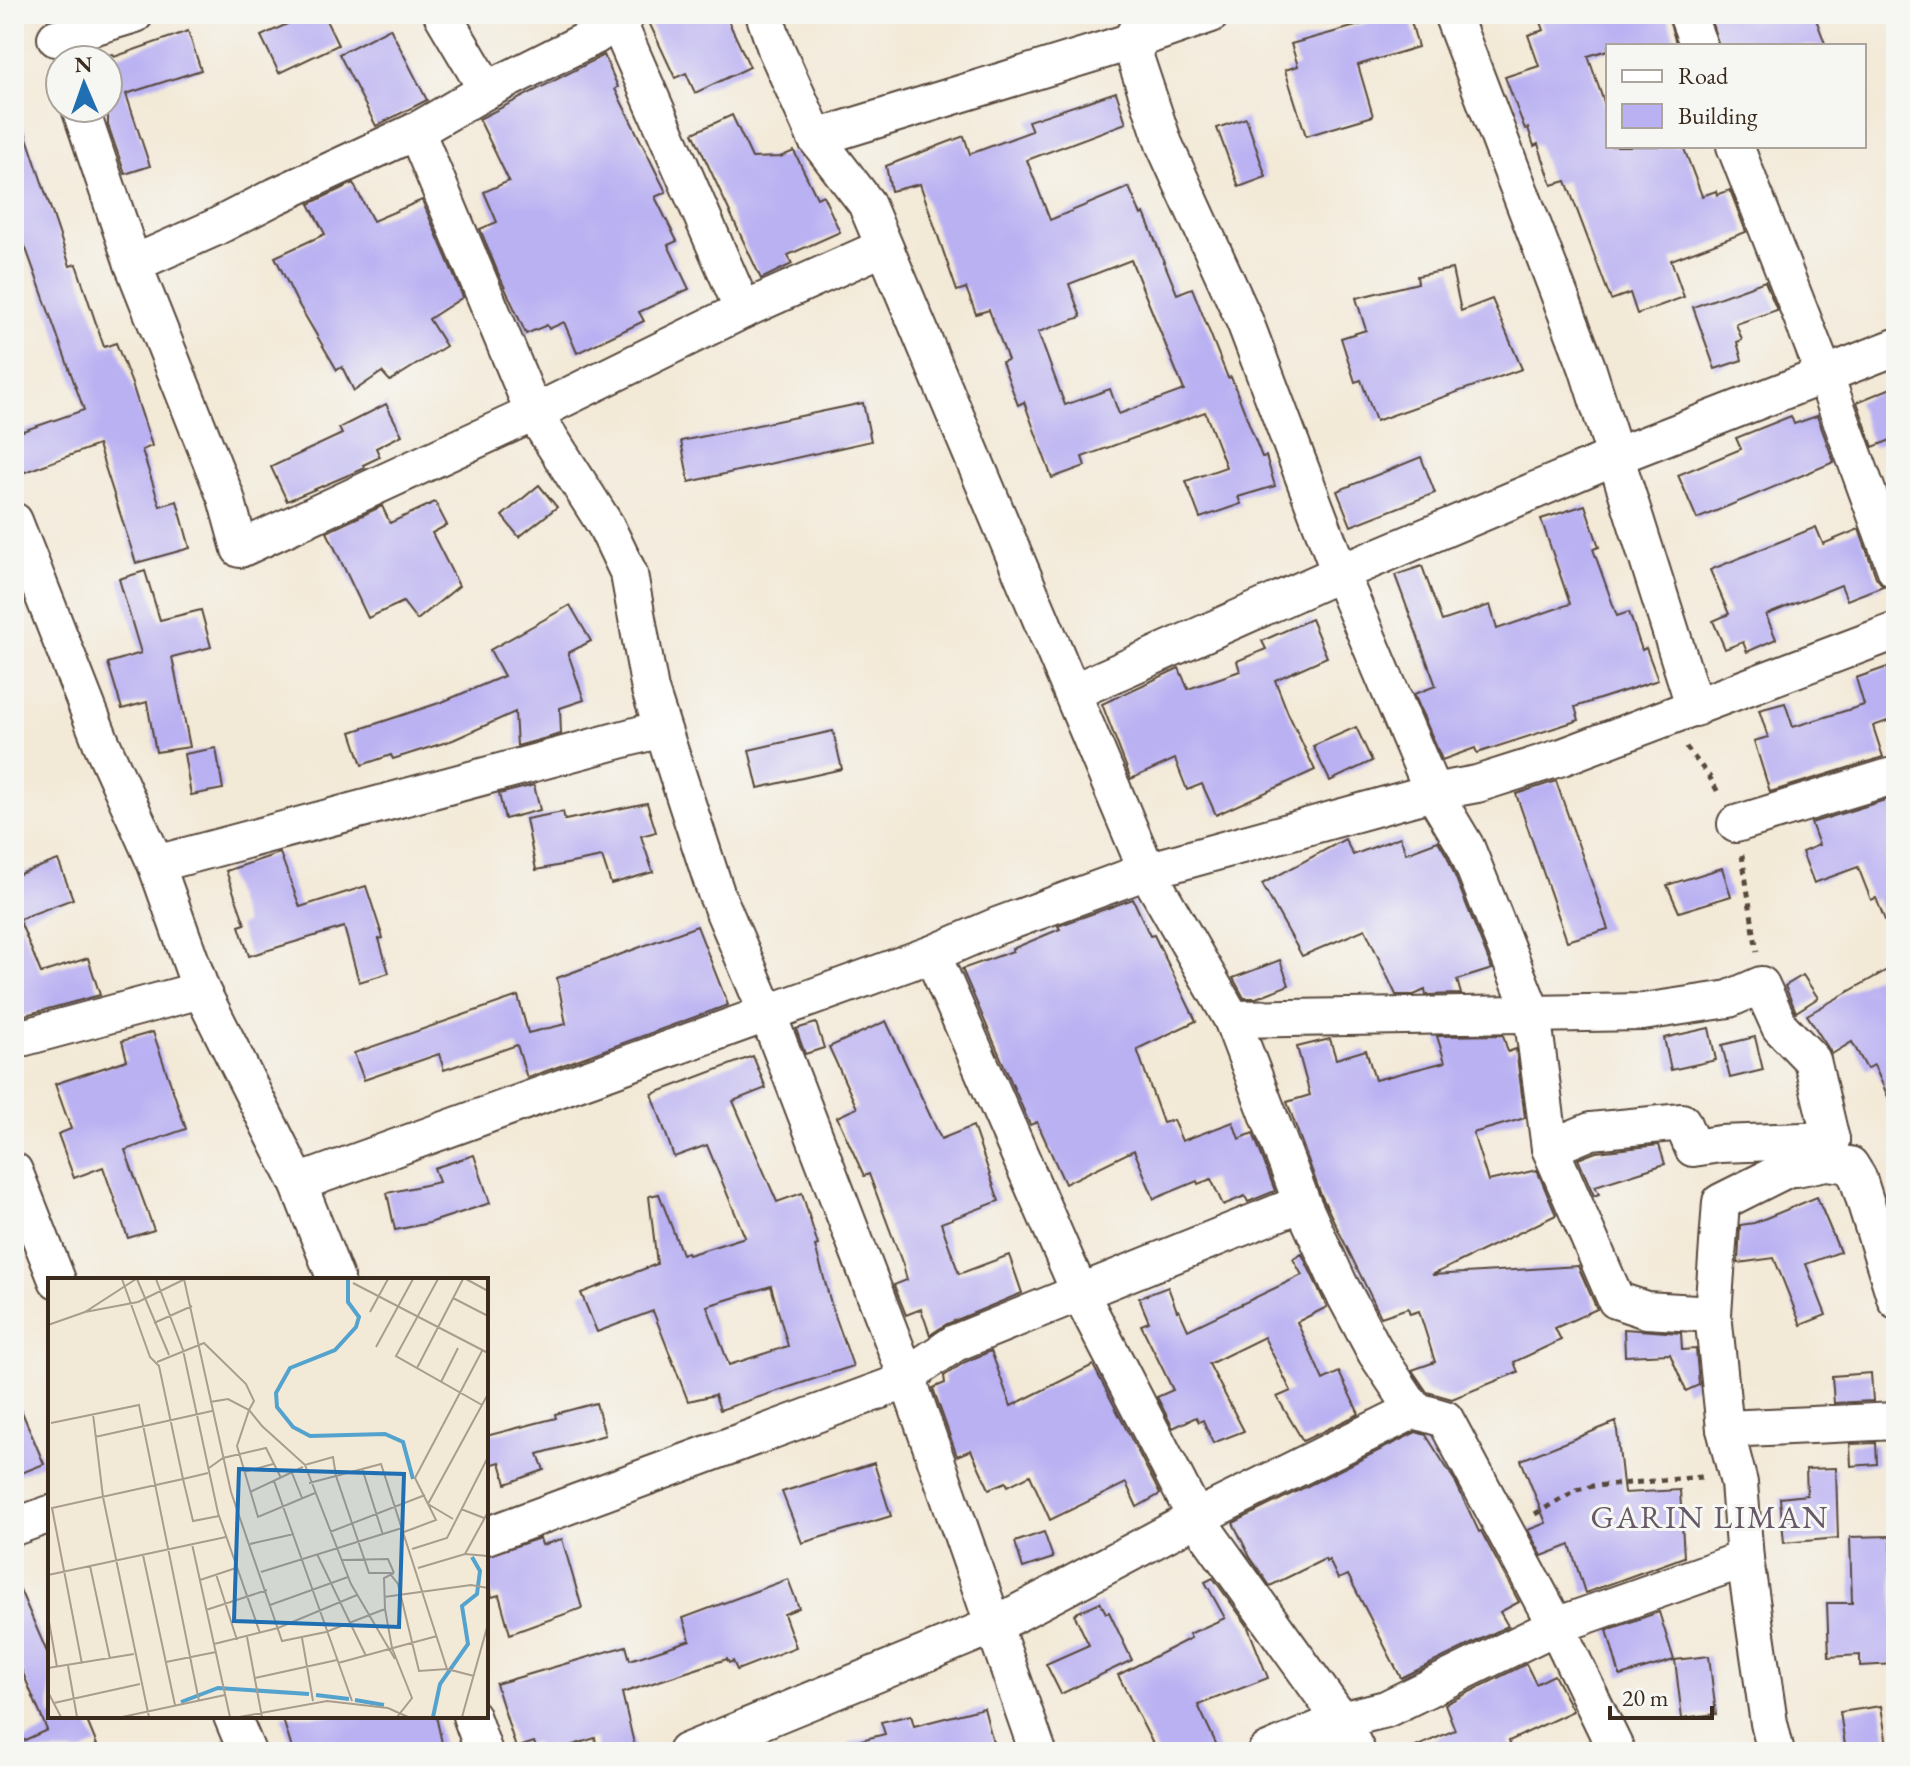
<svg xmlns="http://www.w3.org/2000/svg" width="1910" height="1766" font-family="'EB Garamond',serif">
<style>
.building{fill:#bab1f2;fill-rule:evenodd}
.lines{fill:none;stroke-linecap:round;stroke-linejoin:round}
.street-casing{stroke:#57473a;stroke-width:40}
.path{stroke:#57473a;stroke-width:5;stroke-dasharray:6 6;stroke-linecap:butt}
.street{stroke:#fff;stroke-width:36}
.labels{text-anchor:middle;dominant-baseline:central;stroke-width:6;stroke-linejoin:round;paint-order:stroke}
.quarter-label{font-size:32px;letter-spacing:2px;fill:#675968;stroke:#f6f6f2}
.inset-river{fill:none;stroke:#54a3ce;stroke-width:4}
.inset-road{fill:none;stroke:#a99d8d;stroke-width:2}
.view{fill:#1f6fb2;fill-opacity:0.15;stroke:#1f6fb2;stroke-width:4}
.inset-edge{fill:none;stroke:#3b2a1e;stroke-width:4}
</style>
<rect width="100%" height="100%" fill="#f6f6f2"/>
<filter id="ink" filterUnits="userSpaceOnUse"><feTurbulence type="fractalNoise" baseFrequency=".0125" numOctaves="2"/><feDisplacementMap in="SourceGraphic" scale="16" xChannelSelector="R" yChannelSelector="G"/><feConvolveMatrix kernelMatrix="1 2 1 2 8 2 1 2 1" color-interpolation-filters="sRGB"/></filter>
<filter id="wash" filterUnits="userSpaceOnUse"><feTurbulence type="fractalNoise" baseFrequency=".006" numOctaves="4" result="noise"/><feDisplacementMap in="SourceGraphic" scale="32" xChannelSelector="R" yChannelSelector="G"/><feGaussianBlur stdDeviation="1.8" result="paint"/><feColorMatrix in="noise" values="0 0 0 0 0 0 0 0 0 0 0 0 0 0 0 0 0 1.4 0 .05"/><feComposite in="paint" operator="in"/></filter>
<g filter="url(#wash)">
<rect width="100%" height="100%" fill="#f3e9d7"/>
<g id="blocks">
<g class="building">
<path d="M309,14H323L338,45L279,73L261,36Z"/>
<path d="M648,14H725L750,67L695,93L686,73L675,78L647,18Z"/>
<path d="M1399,14H1409L1418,47L1358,65L1373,116L1306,136L1285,70L1298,66L1291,44Z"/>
<path d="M1538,14H1667L1677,46H1608V50L1588,56L1608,114V146H1683L1702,196L1716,191L1717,195L1730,190L1746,232L1671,260L1684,297L1637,314L1630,293L1611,300L1566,181L1552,185L1538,144L1534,146L1528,128L1525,129L1505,77L1539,66L1528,35L1544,30Z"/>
<path d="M1709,14H1814L1826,46H1719Z"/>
<path d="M390,28L427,100L376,126L339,54Z"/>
<path d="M188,31L201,70L126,94L150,166L125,174L108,125V55L113,54L114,57Z"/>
<path d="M604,55L618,87L615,89L666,192L655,197L677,241L668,245L689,289L639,312L644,321L577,353L564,322L549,329L547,325L526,334L498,273L480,229L497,222L484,192L509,181L479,119Z"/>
<path d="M1116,92L1126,123L1027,160L1050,220L1129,187L1141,215L1144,213L1177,294L1192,288L1228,378L1231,377L1262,457L1266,456L1275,486L1238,497L1241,504L1200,518L1186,481L1226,467L1205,412L1082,457L1085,466L1052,478L1024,402L1018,405L1002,362L1008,360L989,310L976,314L966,288L957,291L920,184L891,191L886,166L964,136L970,154L1032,131L1028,121ZM1131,260L1184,390L1119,414L1110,389L1065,405L1038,332L1081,317L1069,284Z"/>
<path d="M19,114L70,266L76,264L104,347L116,343L132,384L152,446L142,450L160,506L177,501L190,548L136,563L98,445L14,476V434L84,410L24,243L14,246V115Z"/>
<path d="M732,115L752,158L780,157L794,151L817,198L823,195L840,232L788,255L792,264L761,279L693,133Z"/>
<path d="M1246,118L1266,177L1239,187L1217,128Z"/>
<path d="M353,183L373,221L422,200L463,297L429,319L446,346L390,381L382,372L354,391L342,367L337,370L296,300L275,257L325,234L309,204Z"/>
<path d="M1452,269L1461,311L1492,299L1522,369L1376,421L1361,380L1355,382L1341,338L1366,330L1356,298L1418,283L1417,276Z"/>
<path d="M1765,281L1777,310L1736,324L1742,340L1737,342L1742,360L1715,369L1693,307Z"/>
<path d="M1896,386V438L1873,447L1857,402Z"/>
<path d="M863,403L871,441L689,482L681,441Z"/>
<path d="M386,404L402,435L376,448L380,457L363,465L365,468L287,501L271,467L342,434L339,428Z"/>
<path d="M1791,416L1794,424L1817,416L1834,462L1697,519L1678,475L1741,449L1736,438Z"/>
<path d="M1421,457L1435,493L1351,526L1337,491Z"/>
<path d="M539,485L557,507L519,537L502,516Z"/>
<path d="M435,502L447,525L432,533L459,586L417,620L403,602L368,618L327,532L382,506L390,523Z"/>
<path d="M1585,505L1599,547L1593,549L1617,616L1629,612L1642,650L1646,648L1658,680L1575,707L1579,720L1477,753L1475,748L1442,760L1414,694L1436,686L1395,575L1422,566L1442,621L1490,605L1497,629L1570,604L1541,519Z"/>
<path d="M1816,527L1823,544L1859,529L1876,577L1883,586L1847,600L1841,585L1766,615L1776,639L1747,652L1743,642L1725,649L1713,621L1729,614L1710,570Z"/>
<path d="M145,571L160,620L201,610L211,647L172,657L190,747L156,752L147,702L122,709L108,663L141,653L119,579Z"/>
<path d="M570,605L591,641L568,653L584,700L560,708L561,734L517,746L515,712L453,740L393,759L391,755L362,765L351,732L442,702L504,676L490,650Z"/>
<path d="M1311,619L1327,657L1275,680L1288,713L1315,770L1216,815L1202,784L1187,790L1175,759L1131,779L1102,704L1179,668L1188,689L1240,671L1237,661L1266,649L1262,641Z"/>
<path d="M1896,664V718L1873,726L1883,757L1770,792L1754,741L1768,737L1759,710L1785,703L1793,727L1864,705L1856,678Z"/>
<path d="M1356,727L1372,761L1330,781L1313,746Z"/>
<path d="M833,731L842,769L758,788L749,750Z"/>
<path d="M216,748L223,789L191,795L184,754Z"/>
<path d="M1556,781L1608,929L1567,941L1516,794Z"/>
<path d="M534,785L540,810L505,819L499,794Z"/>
<path d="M1895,797L1896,944L1895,945L1876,898L1871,900L1858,867L1814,883L1802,852L1819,845L1811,823Z"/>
<path d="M647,803L656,832L641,836L653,872L611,884L602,857L536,870L526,819L563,812L565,820Z"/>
<path d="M1400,837L1406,853L1438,841L1447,856L1492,969L1457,980L1461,994L1426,995L1425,990L1414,995H1396L1365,929L1302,956L1262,884L1345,839L1353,855Z"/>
<path d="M280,853L300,907L366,886L383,938L379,939L389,973L359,982L344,927L249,956L239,926L245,924L226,871Z"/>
<path d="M58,860L73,899L19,919L41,973L88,958L100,995L14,1018V876Z"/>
<path d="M1722,868L1731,896L1679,912L1667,885Z"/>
<path d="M1133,899L1150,936L1154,935L1196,1021L1137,1049L1163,1123L1173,1120L1182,1141L1233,1122L1239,1139L1253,1133L1275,1191L1248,1202L1245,1196L1223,1205L1211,1179L1198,1184L1197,1181L1154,1199L1134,1150L1065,1184L1037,1122L1030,1125L962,969L1013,951L1012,949L1060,929L1058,926Z"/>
<path d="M697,926L728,1005L527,1078L517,1045L444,1070L439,1054L364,1080L354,1053L518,996L528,1033L566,1024L557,978Z"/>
<path d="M1280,960L1289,985L1256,998H1244L1233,978Z"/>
<path d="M1896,965V1115L1874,1065L1867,1069L1852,1042L1832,1054L1807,1015Z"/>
<path d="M1803,975L1818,998L1796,1012L1785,986Z"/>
<path d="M886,1021L941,1139L973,1126L999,1201L941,1223L959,1274L1009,1255L1022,1293L947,1324L930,1335L921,1309L906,1315L894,1285L907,1280L903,1265L869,1174L864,1176L837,1117L857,1108L829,1047Z"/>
<path d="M816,1023L824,1048L805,1054L796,1029Z"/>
<path d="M1709,1028L1716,1060L1671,1070L1664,1038Z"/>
<path d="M153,1032L186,1129L125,1150L154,1230L128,1238L103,1167L74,1178L58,1134L71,1129L55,1084L127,1060L122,1041Z"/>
<path d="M1503,1035L1508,1052L1516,1049L1525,1118L1473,1133L1488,1181L1537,1170L1556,1215L1432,1275L1578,1266L1597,1309L1555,1328L1561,1340L1514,1362L1518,1372L1452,1399L1427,1392L1412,1370L1435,1362L1419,1311L1410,1314L1408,1308L1381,1317L1321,1195L1287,1102L1310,1095L1297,1047L1330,1039L1336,1059L1366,1050L1375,1080L1445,1062L1437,1036Z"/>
<path d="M1755,1037L1763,1070L1730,1078L1722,1045Z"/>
<path d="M753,1056L766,1088L733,1101L777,1202L802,1193L818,1245L815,1246L832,1307L853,1366L720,1410L715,1395L688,1401L653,1311L597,1332L581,1293L657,1264L649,1196L659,1194L682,1254L687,1252L688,1255L745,1237L707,1145L674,1157L652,1094ZM771,1286L788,1346L729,1365L707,1306Z"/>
<path d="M1659,1145L1665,1164L1595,1186L1599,1194L1594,1196L1578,1159L1596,1152Z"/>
<path d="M474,1155L490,1203L429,1223L395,1230L387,1193L439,1182L434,1168Z"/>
<path d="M1817,1197L1840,1252L1806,1264L1826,1315L1801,1325L1774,1258L1738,1263L1740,1225L1754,1223Z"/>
<path d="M1302,1254L1327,1307L1297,1322L1323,1380L1339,1372L1359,1414L1303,1441L1277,1397L1291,1391L1264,1337L1209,1364L1244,1431L1213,1443L1203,1420L1199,1422L1196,1417L1173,1428L1157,1397L1173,1390L1141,1325L1149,1322L1139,1298L1168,1287L1177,1311L1179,1310L1188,1330L1302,1275L1293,1259Z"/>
<path d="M1624,1329L1681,1333L1682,1350L1696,1349L1699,1385L1686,1391L1670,1354L1625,1356Z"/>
<path d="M991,1351L1011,1406L1093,1365L1160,1494L1137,1507L1126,1483L1050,1520L1030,1475L1008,1486L1006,1482L989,1489L971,1450L957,1456L933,1388L945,1383L944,1376L965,1362Z"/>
<path d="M1871,1373L1873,1401L1834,1403L1832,1376Z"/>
<path d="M14,1393L44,1464L14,1476Z"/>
<path d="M596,1403L605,1435L538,1454L544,1470L506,1484L500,1462L486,1466V1436L556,1418L555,1414Z"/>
<path d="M1616,1422L1624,1493L1680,1490L1684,1557L1585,1593L1570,1545L1542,1556L1528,1530L1546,1523L1521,1460Z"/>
<path d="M1416,1432L1426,1435L1455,1481L1479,1532L1481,1531L1519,1602L1500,1612L1508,1626L1401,1678L1348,1575L1338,1579L1329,1560L1326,1562L1325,1559L1270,1586L1250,1557L1233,1523Z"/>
<path d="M1876,1443L1877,1464L1851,1466L1850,1444Z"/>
<path d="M874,1463L891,1516L802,1543L782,1492Z"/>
<path d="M1836,1468L1838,1538L1784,1543L1780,1498L1807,1495L1806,1469Z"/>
<path d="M1044,1532L1053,1558L1023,1568L1015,1542Z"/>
<path d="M1891,1536L1896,1664L1860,1666V1655L1829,1657L1827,1603H1852L1850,1537Z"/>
<path d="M540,1538L542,1545L562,1539L582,1608L510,1634L499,1595L492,1597L486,1577V1556Z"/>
<path d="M14,1576L50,1659V1716H85L97,1745L81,1752H14V1745L47,1730L14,1652Z"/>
<path d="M1213,1578L1247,1625L1268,1678L1198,1705L1220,1752H1157L1118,1675L1191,1638L1189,1634L1225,1618L1205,1582Z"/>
<path d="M788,1579L799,1608L784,1614L796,1647L737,1670L733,1661L729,1663L727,1659L622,1693L636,1752H598L595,1738L551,1752H538L534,1742L516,1748L496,1684L626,1646L630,1660L690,1640L683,1618Z"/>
<path d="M1100,1602L1106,1613L1109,1612L1132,1660L1061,1694L1046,1664L1089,1645L1074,1614Z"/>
<path d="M1659,1612L1674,1660L1620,1676L1607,1630Z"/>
<path d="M1709,1656L1716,1714L1682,1718L1675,1660Z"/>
<path d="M1526,1664L1536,1684L1554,1675L1573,1711L1509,1741L1513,1752H1404L1455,1730L1445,1704Z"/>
<path d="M1881,1706L1888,1752H1846L1840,1712Z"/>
<path d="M984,1708L993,1742L960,1752H851L849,1743L885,1734L881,1722L911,1715L914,1726Z"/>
<path d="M282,1716H436L444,1752H293Z"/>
</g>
</g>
</g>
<g filter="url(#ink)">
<use href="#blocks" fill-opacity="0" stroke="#57473a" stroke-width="2"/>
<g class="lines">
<g class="street-casing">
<g id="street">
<path d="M442,14L487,90"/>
<path d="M764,14L776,49L816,138L866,203L1147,871L1232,1019L1302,1203L1339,1284L1376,1353L1414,1410L1445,1419L1556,1626L1617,1752"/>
<path d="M1146,14L1130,42L1211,14"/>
<path d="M1452,14L1587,367L1695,708"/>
<path d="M1687,14L1699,46"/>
<path d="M617,20L743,310"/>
<path d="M56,38L135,14"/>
<path d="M80,108L133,264L226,498L240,549L534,413L743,310L884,247"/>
<path d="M416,131L534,413L606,526L629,574L650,690L716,893L768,1015L908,1380L1038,1752"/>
<path d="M816,138L1130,42L1164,144L1245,322L1340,573L1433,792L1466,847L1532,1013L1550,1148L1591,1131L1682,1122L1693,1148L1720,1144L1831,1140"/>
<path d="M1735,146L1825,376L1896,570"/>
<path d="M133,264L214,228L276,196L416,131L487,90L595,36L627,14"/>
<path d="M14,521L101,742L156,864L201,990L298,1183L336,1280"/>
<path d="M1073,692L1340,573L1614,457L1896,347"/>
<path d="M1736,824L1896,775"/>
<path d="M156,864L661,729"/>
<path d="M932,954L1080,1293L1196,1518L1341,1720L1357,1752"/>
<path d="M1232,1019L1643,1012L1729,999L1761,985L1780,1027L1812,1060L1831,1140"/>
<path d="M14,1040L201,990"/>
<path d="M1550,1148L1616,1300L1646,1310L1713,1314"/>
<path d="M1796,1168L1826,1162L1850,1165L1858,1178L1896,1300"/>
<path d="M14,1171L57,1280"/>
<path d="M298,1183L932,954L997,926L1147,871L1433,792L1477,784L1562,757L1896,631"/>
<path d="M1725,1429L1896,1421"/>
<path d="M14,1527L50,1514"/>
<path d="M486,1536L908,1380L921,1366L955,1343L1302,1203"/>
<path d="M1745,1559L1769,1723L1776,1752"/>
<path d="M232,1716L247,1752"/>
<path d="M471,1716L484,1752"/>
<path d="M686,1752L995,1625L1196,1518L1414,1410"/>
<path d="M1266,1752L1341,1720L1386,1709L1556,1626L1745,1559L1739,1483L1725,1429L1713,1314L1721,1202L1787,1169L1831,1140"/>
</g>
</g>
<g class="path">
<path d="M1686,747L1709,776L1719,794"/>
<path d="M1742,855L1757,952"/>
<path d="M1535,1514L1577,1490L1593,1486L1702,1477"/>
</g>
<use href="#street" class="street"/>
</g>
</g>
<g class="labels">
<g class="quarter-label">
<text x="1710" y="1517">GARIN LIMAN</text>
</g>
</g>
<g transform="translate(48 1278)">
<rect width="440" height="440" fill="#f3e9d7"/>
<path class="inset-river" d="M300,1V24L311,39L308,49L287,72L242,90L228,115L229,129L245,149L262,158L337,156L355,164L365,201M268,417L301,421M307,422L336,427M133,424L170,410L261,416M385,439L392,406L420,366L414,328L429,316L432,293L424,279"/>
<path class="inset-road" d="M74,1L102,79L111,88L135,201L160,195M89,1L121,77M108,1L135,72L170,235L212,355M136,1L183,214L234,363L278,354L337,331L336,300L346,295M390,1L348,78L434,127M418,1L440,13M305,5L440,75M405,20L440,38M37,34L90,24L137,1M322,34L340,1M106,45L144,28M0,47L37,34L88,1M328,69L365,1M109,84L156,65L198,106L206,123L201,132L214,148L257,187L285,179L288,198L333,186L399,391M369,90L415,1M393,104L410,70M162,124L180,121L201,132L189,168L210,239L267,215M45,136L55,219L101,439M3,145L91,127L151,423M47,159L164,133M257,187L303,306L347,381M161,190L175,180L218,170L233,200M314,190L335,257M196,194L225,186M244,195L254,220M226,203L304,423M261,205L288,198L321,295H345M202,214L255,189M413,231L436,240M405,241L380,226L440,116M282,254L377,217M356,254L388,242L367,200L434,73M144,266L182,439M202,266L246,256M364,271L399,260L440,179M269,276L318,378M417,276L440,234M95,277L127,427M294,282L340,281L346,295M42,288L62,381M370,290L417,276L440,278M213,294L354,250M168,296L189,362M0,297L178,259M343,297L350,306L371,393L399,391L426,398M152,302L188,290M336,319L423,307L440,310M222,327L300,299M337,331L344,370L364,420L349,439M158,332L219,312M0,338L9,389M199,359L214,439M254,360L265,423M166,366L230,350L309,317M118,384L168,374M290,385L389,358M34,386L4,230L135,201L145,243L171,238M20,388L29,439M0,390L86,376M207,400L289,382M0,414L13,439M6,425L92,406M74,439L177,417M191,439L279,423L340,430L360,439M414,439L440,346"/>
<path class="view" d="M191,191L356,196L351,349L186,343Z"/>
<rect width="440" height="440" class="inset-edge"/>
</g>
<rect width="1910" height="1766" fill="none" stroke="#f6f6f2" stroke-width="48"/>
<rect x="1606" y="44" width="260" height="104" fill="#f6f6f2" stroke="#aba49d" stroke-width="2"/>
<rect x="1622" y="70" width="40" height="12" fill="#ffffff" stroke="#aba49d" stroke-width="2"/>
<text x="1678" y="84" font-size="24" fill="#3b2a1e">Road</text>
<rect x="1622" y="104" width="40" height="24" fill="#bab1f2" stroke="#aba49d" stroke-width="2"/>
<text x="1678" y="124" font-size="24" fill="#3b2a1e">Building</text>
<g transform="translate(84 84) rotate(358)"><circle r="38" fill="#f6f6f2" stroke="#aba49d" stroke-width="2"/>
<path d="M0-6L14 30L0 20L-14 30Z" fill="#1f6fb2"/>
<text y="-12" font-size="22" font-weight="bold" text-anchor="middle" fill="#3b2a1e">N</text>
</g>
<path d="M1610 1706v12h102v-12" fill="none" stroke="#3b2a1e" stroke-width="4"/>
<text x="1622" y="1706" font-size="24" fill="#3b2a1e" stroke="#f6f6f2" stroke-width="6" paint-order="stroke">20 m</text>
</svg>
